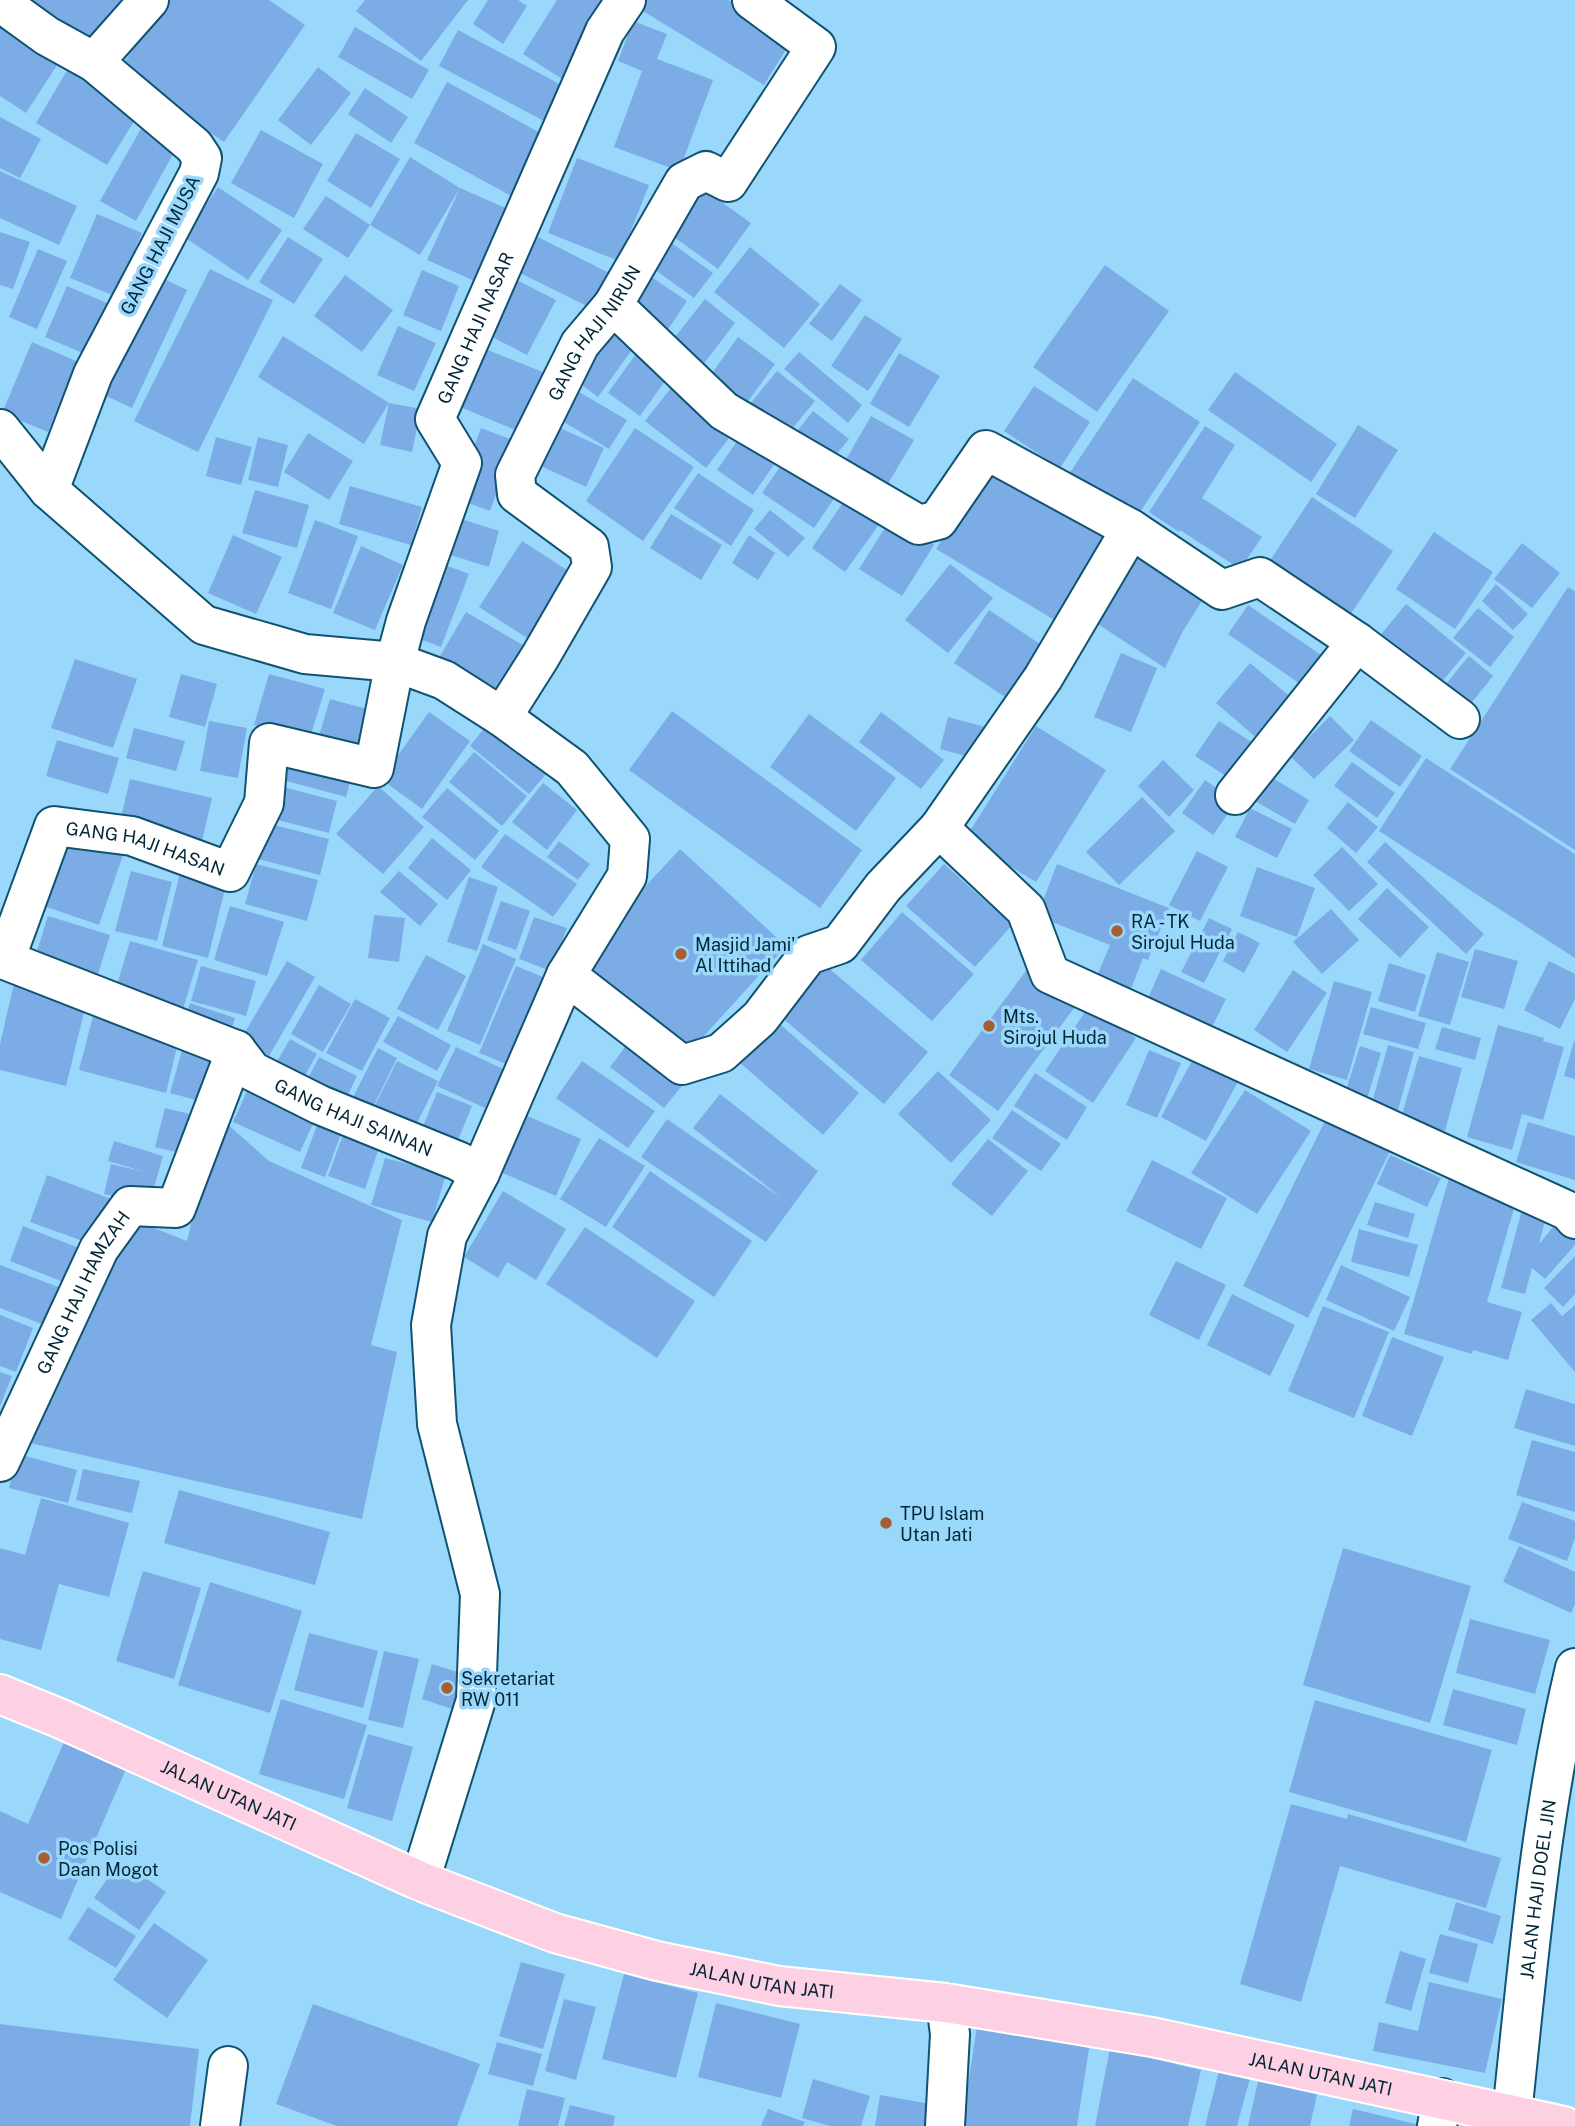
<svg xmlns="http://www.w3.org/2000/svg" width="1575" height="2126" font-family="'Public Sans',sans-serif">
<style>
.building{fill:#7bace6}
.lines{fill:none;stroke-linecap:round;stroke-linejoin:round}
.minor-casing{stroke:#105371;stroke-width:42}
.major-casing{stroke:#fff;stroke-width:42}
.minor{stroke:#fff;stroke-width:38}
.major{stroke:#fdd1e3;stroke-width:38}
.poi-dot{fill:#a46031;stroke:#9ad8fb;stroke-width:2.5}
.labels{text-anchor:middle;dominant-baseline:central;stroke-width:7;stroke-linejoin:round;paint-order:stroke}
.street-label{font-size:18px;fill:#032637;stroke:#9ad8fb}
.poi-label{font-size:18px;fill:#032637;stroke:#9ad8fb;text-anchor:start}
</style>
<rect width="100%" height="100%" fill="#9ad8fb"/>
<g class="building">
<path d="M20,0H131L91,53Z"/>
<path d="M167,0H269L305,25L224,142L118,71Z"/>
<path d="M365,0H468L421,61L356,11Z"/>
<path d="M488,0H518L527,6L503,44L473,24Z"/>
<path d="M557,0H600L609,6L564,80L523,54Z"/>
<path d="M637,0H728L793,38L764,85L633,5Z"/>
<path d="M633,21L667,34L657,59L713,80L679,171L614,147L642,71L618,61Z"/>
<path d="M0,24L59,62L26,113L0,96Z"/>
<path d="M355,27L429,70L412,99L338,57Z"/>
<path d="M458,30L569,89L550,124L439,66Z"/>
<path d="M69,67L141,110L107,165L36,123Z"/>
<path d="M318,67L351,93L311,145L278,120Z"/>
<path d="M447,82L546,136L513,197L414,143Z"/>
<path d="M365,88L408,117L391,143L348,114Z"/>
<path d="M0,117L41,139L20,178L0,168Z"/>
<path d="M142,127L177,147L136,221L100,201Z"/>
<path d="M261,130L323,164L294,218L231,183Z"/>
<path d="M356,133L400,159L371,208L327,181Z"/>
<path d="M410,157L460,188L420,255L370,225L348,258L303,229L326,196L370,225Z"/>
<path d="M577,158L649,185L619,261L548,233Z"/>
<path d="M0,171L77,206L59,245L0,218Z"/>
<path d="M692,181L751,223L718,269L659,226Z"/>
<path d="M218,187L282,230L248,280L184,237Z"/>
<path d="M460,188L519,214L486,286L427,260Z"/>
<path d="M97,214L142,233L115,296L70,278Z"/>
<path d="M0,232L30,242L13,289L0,285Z"/>
<path d="M659,234L713,273L694,298L640,259Z"/>
<path d="M534,235L619,278L601,313L516,271Z"/>
<path d="M288,237L323,259L294,304L259,282Z"/>
<path d="M750,247L820,304L784,348L714,292Z"/>
<path d="M38,249L67,261L37,329L9,317Z"/>
<path d="M1105,265L1169,311L1097,412L1033,367Z"/>
<path d="M210,269L273,300L198,452L134,421Z"/>
<path d="M422,270L459,286L441,331L403,315Z"/>
<path d="M644,272L687,301L665,334L622,305Z"/>
<path d="M345,275L393,310L362,352L314,316Z"/>
<path d="M509,276L556,300L527,355L481,331Z"/>
<path d="M160,277L187,290L132,408L104,395Z"/>
<path d="M840,284L862,300L832,341L809,324Z"/>
<path d="M67,286L114,306L92,357L45,337Z"/>
<path d="M705,299L735,323L699,370L668,346Z"/>
<path d="M865,315L902,339L868,391L831,366Z"/>
<path d="M615,319L641,337L598,397L572,378Z"/>
<path d="M398,326L436,343L414,391L377,375Z"/>
<path d="M283,336L389,403L421,409L412,452L380,445L389,403L364,444L258,377Z"/>
<path d="M738,337L775,364L739,414L702,387Z"/>
<path d="M32,342L76,361L48,432L2,413Z"/>
<path d="M643,344L675,367L640,416L608,393Z"/>
<path d="M478,346L550,375L525,434L453,404Z"/>
<path d="M799,352L862,405L848,423L784,369Z"/>
<path d="M899,353L940,376L909,427L870,404Z"/>
<path d="M777,371L815,401L787,435L749,405Z"/>
<path d="M1235,372L1337,444L1311,482L1208,410Z"/>
<path d="M1133,378L1200,422L1134,521L1067,477Z"/>
<path d="M675,383L736,429L706,468L645,421Z"/>
<path d="M1034,386L1090,422L1060,468L1004,431Z"/>
<path d="M574,389L627,420L609,449L557,418Z"/>
<path d="M813,411L849,439L825,468L790,440Z"/>
<path d="M871,416L914,440L886,487L844,463Z"/>
<path d="M547,422L604,448L586,487L530,461Z"/>
<path d="M1358,425L1398,450L1355,518L1316,494Z"/>
<path d="M1205,426L1235,445L1202,498L1262,537L1240,569L1180,530L1179,532L1149,512Z"/>
<path d="M481,428L515,441L490,511L455,498Z"/>
<path d="M635,428L694,467L643,541L586,501Z"/>
<path d="M744,431L780,456L753,495L717,470Z"/>
<path d="M308,433L353,461L329,500L284,472Z"/>
<path d="M216,437L252,447L241,485L206,476Z"/>
<path d="M258,437L288,445L278,487L248,480Z"/>
<path d="M790,452L842,487L814,528L762,493Z"/>
<path d="M992,458L1116,533L1061,624L936,549Z"/>
<path d="M698,473L754,510L731,546L674,508Z"/>
<path d="M350,486L422,507L411,545L339,524Z"/>
<path d="M853,488L888,512L845,572L812,548Z"/>
<path d="M255,490L309,505L297,548L242,533Z"/>
<path d="M1312,497L1393,551L1342,627L1261,574Z"/>
<path d="M770,510L805,538L788,557L754,529Z"/>
<path d="M671,514L722,545L701,580L650,548Z"/>
<path d="M452,516L499,531L489,567L441,552Z"/>
<path d="M891,518L934,545L902,596L859,569Z"/>
<path d="M315,520L358,536L331,609L288,593Z"/>
<path d="M1434,532L1493,572L1455,629L1396,589Z"/>
<path d="M233,535L282,557L256,614L208,593Z"/>
<path d="M749,535L775,553L758,580L732,563Z"/>
<path d="M1132,538L1210,588L1183,631L1165,668L1087,617Z"/>
<path d="M522,541L578,577L535,643L479,607Z"/>
<path d="M1522,543L1560,573L1532,608L1494,579Z"/>
<path d="M361,546L403,565L375,630L333,613Z"/>
<path d="M437,562L469,574L441,647L410,635Z"/>
<path d="M950,564L993,598L948,653L905,620Z"/>
<path d="M1496,584L1528,614L1513,630L1482,601Z"/>
<path d="M1568,587L1575,591V850L1450,769Z"/>
<path d="M1406,604L1466,653L1434,691L1374,643Z"/>
<path d="M1248,605L1324,657L1303,686L1228,634Z"/>
<path d="M1478,608L1514,637L1490,667L1453,638Z"/>
<path d="M989,610L1052,652L1017,705L954,663Z"/>
<path d="M466,612L528,648L499,698L437,661Z"/>
<path d="M1121,653L1157,668L1131,732L1094,717Z"/>
<path d="M1469,656L1493,676L1461,716L1436,696Z"/>
<path d="M75,659L137,679L113,748L51,728Z"/>
<path d="M1250,663L1301,706L1266,746L1216,703Z"/>
<path d="M181,674L217,684L205,727L169,717Z"/>
<path d="M269,674L325,689L309,741L254,725Z"/>
<path d="M330,699L374,711L360,759L316,746Z"/>
<path d="M672,711L862,850L820,908L629,770Z"/>
<path d="M429,712L470,741L422,809L381,779Z"/>
<path d="M881,712L944,760L921,789L859,742Z"/>
<path d="M809,714L896,778L856,831L770,767Z"/>
<path d="M1330,716L1354,740L1314,779L1290,756Z"/>
<path d="M948,717L989,728L980,760L940,749Z"/>
<path d="M1371,720L1422,756L1400,787L1349,751Z"/>
<path d="M209,721L247,728L238,778L200,771Z"/>
<path d="M1219,721L1264,750L1240,785L1195,756Z"/>
<path d="M486,726L546,774L529,794L470,746Z"/>
<path d="M1036,726L1106,770L1036,882L965,839Z"/>
<path d="M134,728L185,741L176,771L126,758Z"/>
<path d="M57,740L119,758L108,794L46,776Z"/>
<path d="M474,752L527,796L502,826L449,782Z"/>
<path d="M286,753L353,771L346,797L279,779Z"/>
<path d="M1426,758L1575,854V958L1379,831Z"/>
<path d="M1163,760L1194,790L1169,817L1138,786Z"/>
<path d="M1352,762L1395,793L1377,818L1334,786Z"/>
<path d="M1269,776L1309,800L1295,824L1255,801Z"/>
<path d="M130,779L212,798L201,845L119,826Z"/>
<path d="M1205,780L1236,802L1213,835L1182,813Z"/>
<path d="M543,783L577,810L547,850L512,822Z"/>
<path d="M279,786L337,801L329,833L270,818Z"/>
<path d="M378,786L424,827L383,874L336,834Z"/>
<path d="M447,788L499,831L475,860L422,817Z"/>
<path d="M1142,797L1175,831L1119,885L1086,852Z"/>
<path d="M1348,802L1378,827L1356,853L1327,828Z"/>
<path d="M1250,808L1292,829L1277,858L1235,837Z"/>
<path d="M266,823L329,839L320,875L258,859Z"/>
<path d="M505,834L577,884L553,917L481,867Z"/>
<path d="M61,835L123,855L99,925L38,904Z"/>
<path d="M432,838L471,870L447,900L408,868Z"/>
<path d="M559,841L590,864L578,880L547,857Z"/>
<path d="M1385,842L1484,934L1466,954L1367,862Z"/>
<path d="M1342,847L1378,884L1349,911L1313,875Z"/>
<path d="M680,849L786,946L682,1060L575,962Z"/>
<path d="M1197,851L1228,867L1200,921L1169,905Z"/>
<path d="M256,864L318,880L307,921L245,904Z"/>
<path d="M944,864L1012,925L975,967L906,906Z"/>
<path d="M1057,864L1169,908L1148,960L1143,958L1126,1002L1092,988L1110,945L1037,916Z"/>
<path d="M1257,867L1315,888L1297,937L1240,916Z"/>
<path d="M181,869L227,881L208,958L162,946Z"/>
<path d="M131,871L172,882L157,941L115,931Z"/>
<path d="M399,871L438,904L420,926L380,892Z"/>
<path d="M469,877L498,887L477,951L447,942Z"/>
<path d="M1387,888L1429,927L1400,958L1358,919Z"/>
<path d="M501,901L530,911L516,950L487,940Z"/>
<path d="M230,906L284,922L267,976L214,960Z"/>
<path d="M1331,909L1359,940L1322,974L1293,942Z"/>
<path d="M902,912L974,974L932,1021L861,960Z"/>
<path d="M374,915L405,918L399,962L368,958Z"/>
<path d="M48,916L110,935L94,987L32,967Z"/>
<path d="M534,917L567,928L551,971L519,959Z"/>
<path d="M1209,918L1232,929L1204,983L1181,972Z"/>
<path d="M1238,932L1260,943L1244,973L1223,961Z"/>
<path d="M130,941L198,960L181,1015L114,995Z"/>
<path d="M483,944L516,959L480,1045L447,1031Z"/>
<path d="M1475,949L1518,961L1504,1009L1461,997Z"/>
<path d="M1437,952L1469,962L1450,1025L1418,1016Z"/>
<path d="M426,955L466,976L438,1030L397,1009Z"/>
<path d="M287,961L315,977L269,1056L241,1039Z"/>
<path d="M1549,961L1575,974V999L1560,1029L1524,1010Z"/>
<path d="M1389,963L1426,975L1415,1012L1378,1001Z"/>
<path d="M825,965L928,1052L884,1104L781,1017Z"/>
<path d="M201,966L256,981L246,1016L191,1001Z"/>
<path d="M516,966L553,981L516,1068L479,1053Z"/>
<path d="M1028,968L1077,1004L998,1111L949,1075Z"/>
<path d="M1161,969L1226,999L1212,1027L1148,998Z"/>
<path d="M1293,970L1327,993L1287,1052L1254,1030Z"/>
<path d="M16,975L89,992L66,1086L0,1070V1044Z"/>
<path d="M1334,981L1372,992L1347,1080L1309,1069Z"/>
<path d="M319,985L351,1004L323,1052L291,1034Z"/>
<path d="M355,999L390,1018L362,1071L326,1053Z"/>
<path d="M190,1003L235,1018L229,1037L184,1022Z"/>
<path d="M1089,1006L1136,1038L1093,1103L1045,1071Z"/>
<path d="M1371,1007L1426,1023L1418,1049L1363,1034Z"/>
<path d="M93,1016L179,1038L166,1093L79,1070Z"/>
<path d="M398,1016L451,1045L437,1071L383,1042Z"/>
<path d="M774,1019L859,1093L823,1135L738,1061Z"/>
<path d="M1498,1025L1544,1038L1543,1041L1564,1047L1543,1120L1522,1114L1512,1150L1467,1137Z"/>
<path d="M1442,1027L1481,1038L1475,1060L1435,1049Z"/>
<path d="M634,1035L689,1077L664,1108L610,1067Z"/>
<path d="M290,1039L317,1054L297,1090L270,1074Z"/>
<path d="M185,1040L222,1050L207,1103L170,1093Z"/>
<path d="M1574,1041H1575V1079L1564,1076Z"/>
<path d="M1388,1045L1414,1052L1396,1117L1370,1110Z"/>
<path d="M1360,1046L1381,1053L1367,1099L1345,1093Z"/>
<path d="M456,1047L503,1069L485,1108L437,1086Z"/>
<path d="M378,1048L397,1058L372,1109L352,1099Z"/>
<path d="M1149,1050L1181,1063L1157,1118L1126,1105Z"/>
<path d="M1197,1052L1241,1076L1206,1141L1161,1117Z"/>
<path d="M1419,1056L1462,1068L1445,1131L1401,1118Z"/>
<path d="M319,1057L357,1076L342,1107L303,1088Z"/>
<path d="M397,1061L438,1081L414,1129L373,1109Z"/>
<path d="M582,1061L655,1111L628,1148L556,1098Z"/>
<path d="M938,1071L991,1120L951,1163L898,1114Z"/>
<path d="M1035,1073L1087,1107L1067,1140L1014,1106Z"/>
<path d="M250,1085L317,1115L300,1152L233,1122Z"/>
<path d="M1245,1090L1311,1131L1257,1214L1191,1173Z"/>
<path d="M437,1092L472,1106L455,1147L420,1134Z"/>
<path d="M720,1094L818,1171L766,1242L641,1157L667,1119L783,1199L693,1128Z"/>
<path d="M165,1108L198,1116L188,1155L155,1147Z"/>
<path d="M1012,1110L1061,1144L1041,1171L992,1138Z"/>
<path d="M523,1114L581,1139L556,1196L498,1171Z"/>
<path d="M217,1115L269,1161L402,1220L371,1345L397,1352L362,1519L30,1443L53,1347L73,1354L131,1219L187,1241Z"/>
<path d="M1327,1117L1391,1149L1308,1318L1243,1286Z"/>
<path d="M319,1120L343,1129L325,1177L301,1168Z"/>
<path d="M1528,1122L1575,1136V1180L1516,1162Z"/>
<path d="M347,1124L383,1136L365,1189L328,1176Z"/>
<path d="M599,1138L645,1166L606,1227L560,1199Z"/>
<path d="M988,1139L1028,1171L992,1216L951,1184Z"/>
<path d="M114,1141L163,1156L149,1205L104,1194L111,1164L145,1172L108,1161Z"/>
<path d="M1390,1155L1441,1178L1427,1207L1377,1184Z"/>
<path d="M385,1158L446,1174L432,1222L371,1205Z"/>
<path d="M1152,1160L1227,1198L1201,1249L1126,1211Z"/>
<path d="M650,1171L752,1241L714,1297L612,1227Z"/>
<path d="M47,1175L114,1200L97,1246L30,1222Z"/>
<path d="M1449,1178L1517,1198L1487,1302L1522,1312L1508,1360L1473,1350L1472,1354L1404,1334Z"/>
<path d="M503,1191L566,1229L536,1280L507,1262L498,1278L464,1257Z"/>
<path d="M1375,1202L1415,1214L1408,1238L1367,1225Z"/>
<path d="M1524,1202L1548,1209L1539,1244L1564,1214L1575,1224V1245L1545,1279L1532,1268L1525,1294L1501,1288Z"/>
<path d="M23,1226L79,1248L66,1283L10,1261Z"/>
<path d="M585,1227L695,1301L657,1358L546,1284Z"/>
<path d="M1359,1229L1418,1245L1409,1277L1351,1262Z"/>
<path d="M1575,1256V1294L1563,1307L1544,1288Z"/>
<path d="M1176,1261L1226,1285L1199,1340L1149,1315Z"/>
<path d="M0,1265L61,1288L47,1326L0,1308Z"/>
<path d="M1341,1265L1410,1297L1394,1331L1326,1300Z"/>
<path d="M1232,1294L1295,1325L1270,1376L1207,1345Z"/>
<path d="M1551,1303L1562,1316L1575,1305V1372L1531,1320Z"/>
<path d="M1323,1306L1389,1332L1354,1418L1288,1391Z"/>
<path d="M0,1315L33,1328L16,1372L0,1366Z"/>
<path d="M1392,1337L1444,1357L1412,1436L1362,1416Z"/>
<path d="M0,1372L12,1376L0,1406Z"/>
<path d="M1526,1389L1575,1404V1446L1514,1428Z"/>
<path d="M1532,1440L1575,1452V1512L1516,1495Z"/>
<path d="M18,1454L77,1470L68,1503L9,1488Z"/>
<path d="M83,1469L140,1481L132,1513L76,1500Z"/>
<path d="M179,1490L330,1532L315,1585L164,1543Z"/>
<path d="M41,1498L129,1523L109,1597L59,1584L41,1650L0,1639V1548L25,1555Z"/>
<path d="M1522,1502L1575,1521V1538L1567,1561L1508,1539Z"/>
<path d="M1519,1546L1575,1572V1604L1571,1613L1503,1582Z"/>
<path d="M1343,1548L1471,1586L1430,1723L1303,1685Z"/>
<path d="M143,1571L201,1588L174,1679L116,1661Z"/>
<path d="M210,1582L302,1611L270,1713L178,1685Z"/>
<path d="M1470,1619L1550,1640L1535,1694L1456,1673Z"/>
<path d="M309,1633L378,1651L363,1708L294,1690Z"/>
<path d="M384,1651L419,1659L403,1728L368,1720Z"/>
<path d="M432,1664L473,1677L461,1712L422,1699Z"/>
<path d="M1453,1689L1526,1709L1517,1745L1443,1725Z"/>
<path d="M281,1699L367,1725L344,1799L259,1774Z"/>
<path d="M1315,1700L1492,1750L1466,1842L1289,1792Z"/>
<path d="M368,1734L413,1747L392,1821L347,1808Z"/>
<path d="M64,1742L126,1769L61,1919L0,1892V1811L28,1824Z"/>
<path d="M1291,1804L1347,1819L1348,1814L1501,1858L1486,1908L1340,1866L1301,2002L1240,1984Z"/>
<path d="M120,1860L166,1892L139,1930L94,1898Z"/>
<path d="M1456,1902L1501,1916L1493,1944L1448,1930Z"/>
<path d="M88,1907L136,1936L116,1968L68,1939Z"/>
<path d="M154,1923L208,1960L167,2018L113,1980Z"/>
<path d="M1440,1934L1478,1944L1468,1983L1429,1973Z"/>
<path d="M1400,1951L1426,1959L1411,2011L1385,2003Z"/>
<path d="M521,1962L565,1974L543,2049L499,2036Z"/>
<path d="M624,1974L698,1993L676,2078L602,2059Z"/>
<path d="M1429,1982L1502,1999L1485,2073L1373,2051L1379,2022L1418,2031Z"/>
<path d="M564,1999L596,2007L576,2080L545,2071Z"/>
<path d="M716,2003L800,2024L781,2098L698,2077Z"/>
<path d="M313,2004L480,2064L457,2126H337L276,2104Z"/>
<path d="M978,2019L1091,2036L1077,2126H962Z"/>
<path d="M0,2024L199,2049L190,2126H0Z"/>
<path d="M497,2042L542,2054L533,2086L488,2074Z"/>
<path d="M1110,2048L1175,2061V2064L1201,2070L1188,2126H1095Z"/>
<path d="M1221,2063L1252,2071L1237,2126H1205Z"/>
<path d="M1260,2072L1319,2085L1310,2126H1248Z"/>
<path d="M813,2079L870,2096L861,2126H830L802,2118Z"/>
<path d="M527,2089L565,2098L558,2126H518Z"/>
<path d="M880,2095L941,2106L937,2126H875Z"/>
<path d="M570,2105L615,2116L613,2126H564Z"/>
<path d="M768,2109L805,2122L803,2126H761Z"/>
<path d="M1353,2109L1420,2125V2126H1349Z"/>
</g>
<g class="lines">
<g class="minor-casing">
<g id="minor">
<path d="M0,2L47,36L94,62L194,146L202,158L199,173L93,374L49,490"/>
<path d="M94,62L149,0"/>
<path d="M0,429L49,490L204,625L305,654L395,662L444,680L502,717L572,768L630,839L627,876L566,975L480,1173L447,1236L431,1325L437,1424L480,1594L476,1700L420,1881"/>
<path d="M1131,529L1222,590L1260,577L1357,642L1460,719"/>
<path id="s1" d="M502,717L540,657L592,567L589,547L517,494L515,475L580,344L613,305L684,182L706,171L728,182L816,47L752,0"/>
<path d="M1235,795L1357,642"/>
<path d="M939,828L1026,910L1050,974L1568,1211L1575,1219"/>
<path d="M566,975L682,1065L721,1053L760,1018L808,955L840,944L883,887L939,828L1043,678L1131,529L986,450L938,520L919,525L724,411L613,305"/>
<path id="s2" d="M236,1050L5,960L54,826L132,836L230,872L264,803L269,743L374,768L395,662L406,621L462,463L435,419L605,31L626,0"/>
<path id="s3" d="M236,1050L252,1071L320,1105L458,1161L480,1173"/>
<path id="s4" d="M0,1462L99,1249L130,1206L176,1208L236,1050"/>
<path id="s5" d="M1512,2114C1528,1965 1540,1814 1575,1668"/>
<path d="M220,2126L228,2066"/>
<path d="M945,2126L950,2034L946,2003"/>
<path d="M1437,2126L1442,2098"/>
</g>
</g>
<g class="major-casing">
<g id="major">
<path id="s6" d="M0,1694L59,1718L420,1881L555,1933L657,1961L779,1986L946,2003L1152,2037L1564,2126"/>
</g>
</g>
<use href="#minor" class="minor"/>
<use href="#major" class="major"/>
</g>
<g class="poi-dot">
<circle cx="1117" cy="931" r="7"/>
<circle cx="681" cy="954" r="7"/>
<circle cx="989" cy="1026" r="7"/>
<circle cx="886" cy="1523" r="7"/>
<circle cx="447" cy="1688" r="7"/>
<circle cx="44" cy="1858" r="7"/>
</g>
<g class="labels">
<g class="street-label">
<text transform="translate(160 245) rotate(-63)">GANG HAJI MUSA</text>
<text stroke="none"><textPath href="#s2" startOffset="1288">GANG HAJI NASAR</textPath></text>
<text stroke="none"><textPath href="#s1" startOffset="467">GANG HAJI NIRUN</textPath></text>
<text stroke="none"><textPath href="#s2" startOffset="485">GANG HAJI HASAN</textPath></text>
<text stroke="none"><textPath href="#s3" startOffset="138">GANG HAJI SAINAN</textPath></text>
<text stroke="none"><textPath href="#s4" startOffset="189">GANG HAJI HAMZAH</textPath></text>
<text stroke="none"><textPath href="#s6" startOffset="250">JALAN UTAN JATI</textPath></text>
<text stroke="none"><textPath href="#s5" startOffset="226">JALAN HAJI DOEL JIN</textPath></text>
<text stroke="none"><textPath href="#s6" startOffset="817">JALAN UTAN JATI</textPath></text>
<text stroke="none"><textPath href="#s6" startOffset="1384">JALAN UTAN JATI</textPath></text>
</g>
<g class="poi-label">
<text x="1131" y="921">RA - TK<tspan x="1131" dy="21">Sirojul Huda</tspan></text>
<text x="695" y="944">Masjid Jami'<tspan x="695" dy="21">Al Ittihad</tspan></text>
<text x="1003" y="1016">Mts.<tspan x="1003" dy="21">Sirojul Huda</tspan></text>
<text x="900" y="1513">TPU Islam<tspan x="900" dy="21">Utan Jati</tspan></text>
<text x="461" y="1678">Sekretariat<tspan x="461" dy="21">RW 011</tspan></text>
<text x="58" y="1848">Pos Polisi<tspan x="58" dy="21">Daan Mogot</tspan></text>
</g>
</g>
</svg>
